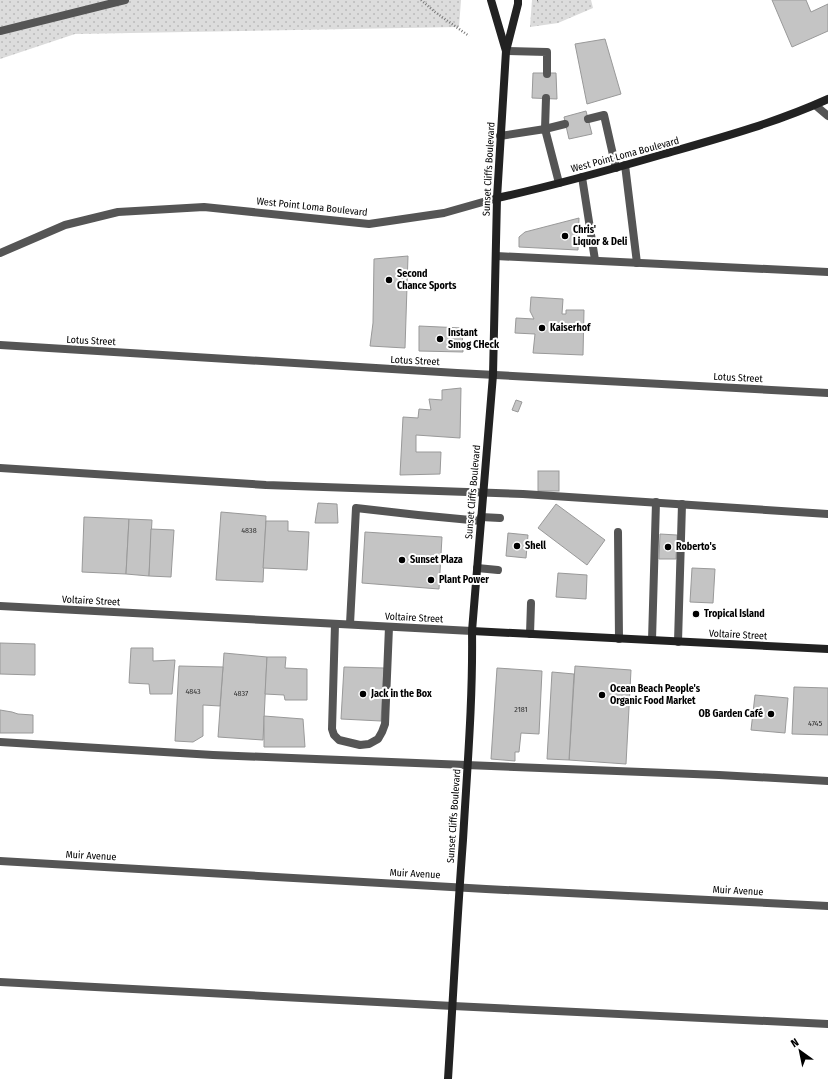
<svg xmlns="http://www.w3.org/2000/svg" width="828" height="1079" font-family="'Fira Sans Condensed',sans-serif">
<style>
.grass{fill:url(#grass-dots)}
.building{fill:#c4c4c4;stroke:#999}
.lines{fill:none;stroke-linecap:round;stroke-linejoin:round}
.path{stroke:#777;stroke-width:2.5;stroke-dasharray:1 2;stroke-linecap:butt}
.service{stroke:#555;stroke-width:8}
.minor{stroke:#555;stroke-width:8}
.tertiary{stroke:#555;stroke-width:8}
.secondary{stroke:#222;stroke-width:8}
.poi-dot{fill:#000;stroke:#fff;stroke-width:1.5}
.labels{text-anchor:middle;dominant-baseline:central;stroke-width:4;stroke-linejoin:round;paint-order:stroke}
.number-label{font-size:8px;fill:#313131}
.street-label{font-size:10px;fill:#000;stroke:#fff}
.poi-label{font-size:10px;font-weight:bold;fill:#000;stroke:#fff;text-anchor:start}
</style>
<defs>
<pattern id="grass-dots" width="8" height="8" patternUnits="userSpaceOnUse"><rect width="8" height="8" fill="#dcdcdc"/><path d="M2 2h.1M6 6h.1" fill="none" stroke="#bbb" stroke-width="1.8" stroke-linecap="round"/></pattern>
</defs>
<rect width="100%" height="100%" fill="#fff"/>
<g class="grass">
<path d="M0,0H461L459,27L75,34L0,59Z"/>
<path d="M532,0H591L593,8L558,23L530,27Z"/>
</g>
<g class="building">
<path d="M772,0H806L811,12L828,4V31L792,47Z"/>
<path d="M605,39L621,94L587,104L575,44Z"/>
<path d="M533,73H556L557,99L532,98Z"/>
<path d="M586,111L592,134L569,139L564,117Z"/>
<path d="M579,218L578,250L519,247V237L525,232Z"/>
<path d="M408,256L405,348L370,346L373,323L374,259Z"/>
<path d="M531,297L563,299L562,314H566V310H584L583,355L533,353L535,334L515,333L516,318L534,319L530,311Z"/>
<path d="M419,326L462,328L463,352L419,351Z"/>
<path d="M461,388L460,438L416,435V452H441L440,474L400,475L403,417L418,418L419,409L431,410L429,399L442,400V390Z"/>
<path d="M516,400L522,402L518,412L512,410Z"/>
<rect x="538" y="471" width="21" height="20"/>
<path d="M318,503L337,504L338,523H315Z"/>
<path d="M556,504L605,540L587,565L538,528Z"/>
<path d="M221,512L266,516L263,582L216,580Z"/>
<path d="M84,517L129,519L126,574L82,572Z"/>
<path d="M129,519L152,520L149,576L126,574Z"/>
<path d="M266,521H288V531L309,532L307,570L263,568Z"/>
<path d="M151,529L174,530L171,577L149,576Z"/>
<path d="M365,532L442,537L439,589L362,583Z"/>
<path d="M508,533L528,535L526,558L506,556Z"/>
<path d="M660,534L677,535L676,559H659Z"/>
<path d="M692,568L715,569L713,603L690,602Z"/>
<path d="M558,573L587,575L586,599L556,597Z"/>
<path d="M0,643L35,644V675L0,674Z"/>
<path d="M131,648H153V661L175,660L172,694H150L149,684L129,683Z"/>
<path d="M224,653L267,657L263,740L218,737Z"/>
<path d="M267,657H286L285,668L307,669V700H285L284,695L265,694Z"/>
<path d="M179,666L223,667L220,706L203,705V736L193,742L175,741Z"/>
<path d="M575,666L631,670L626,764L569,760Z"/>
<path d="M344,667L384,668L381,721L341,719Z"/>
<path d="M497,668L542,671L539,734L521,733L519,752H515V761L491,759Z"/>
<path d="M552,672L574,674L569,760L547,759Z"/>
<path d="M794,687L828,688V735L792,734Z"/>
<path d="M755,695L788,698L785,733L751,730Z"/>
<path d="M0,710L12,712L18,714L33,715V733H0Z"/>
<path d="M264,716L303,719L305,747H264Z"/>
</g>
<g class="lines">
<g class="path">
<path d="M421,0L435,12L469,36"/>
<path d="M537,0H538"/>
</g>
<g class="service">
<path d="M0,31L125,0"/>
<path d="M506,51L547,52V74"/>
<path d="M546,98L545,129L565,124"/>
<path d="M588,119L604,115L616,168"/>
<path d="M500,136L545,129L559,183"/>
<path d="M625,165L637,263"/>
<path d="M582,177L595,260"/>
<path d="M496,256L828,272"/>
<path d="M0,468L266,485L523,494L828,514"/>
<path d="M481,517L500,518"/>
<path d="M618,532L619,639"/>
<path d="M477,568L498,570"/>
<path d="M335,624L332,729L334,735L339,740L360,745L369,744L378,739L382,732L385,724L389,627"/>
<path d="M350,624L356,508L418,515L481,521"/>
<path d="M530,634L531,603"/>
<path d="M652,640L656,502"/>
<path d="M678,642L682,504"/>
<path d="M0,742L213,755L719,775L828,781"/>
<path d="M0,982L453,1006L828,1024"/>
</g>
<g class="minor">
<path d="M815,105L828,116"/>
<path d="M0,345L457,373L828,393"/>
<path d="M0,861L486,889L828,906"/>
</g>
<g class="tertiary">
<path d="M0,253L65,225L118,212L204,207L369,224L444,213L497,198"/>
<path d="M0,606L472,631"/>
</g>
<g class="secondary">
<path d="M491,0L506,51"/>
<path d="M497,198C553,186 609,170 664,154C720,138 775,123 828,99"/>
<path d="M472,631L828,649"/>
<path d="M448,1079C453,999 457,919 463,840C467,770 473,701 472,631L493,375L497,198L506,51L518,4V0"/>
</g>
</g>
<g class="poi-dot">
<circle cx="565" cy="236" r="4"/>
<circle cx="389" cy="280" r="4"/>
<circle cx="542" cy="328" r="4"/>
<circle cx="440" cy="339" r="4"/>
<circle cx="517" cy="546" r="4"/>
<circle cx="668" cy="547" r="4"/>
<circle cx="402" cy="560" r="4"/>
<circle cx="431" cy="580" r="4"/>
<circle cx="696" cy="614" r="4"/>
<circle cx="363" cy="694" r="4"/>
<circle cx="602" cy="695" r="4"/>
<circle cx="771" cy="714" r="4"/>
</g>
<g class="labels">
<g class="number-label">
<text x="249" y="530">4838</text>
<text x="193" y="691">4843</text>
<text x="241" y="693">4837</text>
<text x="521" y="709">2181</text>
<text x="815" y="723">4745</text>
</g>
<g class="street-label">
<text transform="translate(625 155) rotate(-15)">West Point Loma Boulevard</text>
<text transform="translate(489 169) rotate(-87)">Sunset Cliffs Boulevard</text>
<text transform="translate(312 207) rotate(6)">West Point Loma Boulevard</text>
<text transform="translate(91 341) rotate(3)">Lotus Street</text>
<text transform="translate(415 361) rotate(3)">Lotus Street</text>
<text transform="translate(738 378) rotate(3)">Lotus Street</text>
<text transform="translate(473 492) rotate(-85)">Sunset Cliffs Boulevard</text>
<text transform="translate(91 601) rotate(3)">Voltaire Street</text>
<text transform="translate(414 618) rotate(3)">Voltaire Street</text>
<text transform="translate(738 635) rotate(3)">Voltaire Street</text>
<text transform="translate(454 816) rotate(-86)">Sunset Cliffs Boulevard</text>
<text transform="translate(91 856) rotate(3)">Muir Avenue</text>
<text transform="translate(415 874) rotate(3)">Muir Avenue</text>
<text transform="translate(738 891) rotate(3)">Muir Avenue</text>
</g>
<g class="poi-label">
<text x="573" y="230">Chris'<tspan x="573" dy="12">Liquor &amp; Deli</tspan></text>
<text x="397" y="274">Second<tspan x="397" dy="12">Chance Sports</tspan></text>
<text x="550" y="328">Kaiserhof</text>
<text x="448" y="333">Instant<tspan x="448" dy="12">Smog CHeck</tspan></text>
<text x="525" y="546">Shell</text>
<text x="676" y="547">Roberto's</text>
<text x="410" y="560">Sunset Plaza</text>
<text x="439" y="580">Plant Power</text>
<text x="704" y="614">Tropical Island</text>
<text x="610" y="689">Ocean Beach People's<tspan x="610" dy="12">Organic Food Market</tspan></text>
<text x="371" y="694">Jack in the Box</text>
<text x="763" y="714" text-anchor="end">OB Garden Café</text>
</g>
</g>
<g transform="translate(800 1051) rotate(327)" stroke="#ffffff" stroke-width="3" paint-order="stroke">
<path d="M0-3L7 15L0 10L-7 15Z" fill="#000000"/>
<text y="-6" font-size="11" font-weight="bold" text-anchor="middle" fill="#000000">N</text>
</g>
</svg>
